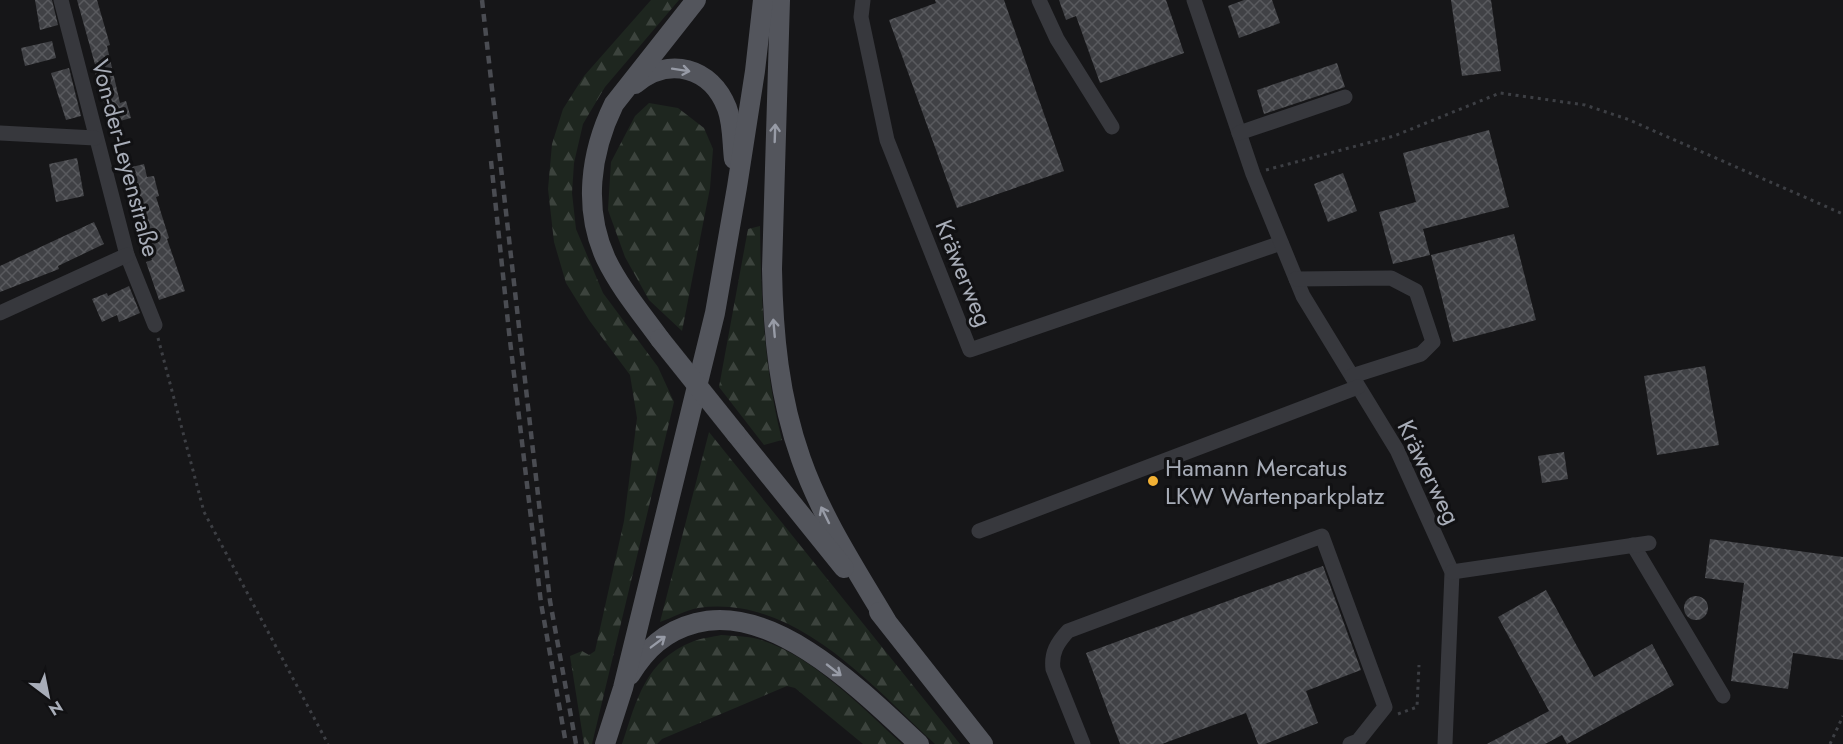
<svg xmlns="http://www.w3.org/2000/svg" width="1843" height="744" font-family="Jost,sans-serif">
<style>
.forest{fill:url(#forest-firs)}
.building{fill:url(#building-cross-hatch)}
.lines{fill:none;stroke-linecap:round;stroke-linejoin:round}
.path{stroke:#3d3f44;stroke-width:3;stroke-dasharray:3 4.5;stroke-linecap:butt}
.minor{stroke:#37383d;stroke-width:15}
.major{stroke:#53555c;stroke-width:20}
.rail{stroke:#4a4c52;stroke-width:4.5;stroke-dasharray:8 6;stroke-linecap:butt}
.major-bridge{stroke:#53555c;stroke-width:20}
.oneway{stroke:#979ba6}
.poi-dot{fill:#f2b134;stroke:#111113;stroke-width:2}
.labels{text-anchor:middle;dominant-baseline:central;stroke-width:6;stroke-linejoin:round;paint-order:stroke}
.street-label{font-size:24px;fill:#a8adb8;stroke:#111113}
.poi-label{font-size:24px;fill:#a8adb8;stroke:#111113;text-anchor:start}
</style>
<defs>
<pattern id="forest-firs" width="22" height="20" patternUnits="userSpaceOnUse" patternTransform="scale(1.5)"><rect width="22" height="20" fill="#1e261f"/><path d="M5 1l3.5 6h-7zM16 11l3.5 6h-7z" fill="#3c433d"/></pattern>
<pattern id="building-cross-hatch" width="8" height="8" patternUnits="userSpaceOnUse" patternTransform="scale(1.5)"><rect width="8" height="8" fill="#404145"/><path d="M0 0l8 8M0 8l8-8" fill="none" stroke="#595a5e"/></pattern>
</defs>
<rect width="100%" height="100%" fill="#161618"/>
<g class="forest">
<path d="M651,0H679L605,87L583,124L574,163L572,193L576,229L603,293L658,367L674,402L592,744H584L570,656L582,651L589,655L595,651L624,521L637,418L630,375L589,320L566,283L554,242L548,189L552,144L563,109L584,76Z"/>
<path d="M649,103L678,108L704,128L713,149L710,188L682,331L649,300L625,257L608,210L611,162L635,116Z"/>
<path d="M760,226C761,299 764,369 782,440L764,445L719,387L748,229Z"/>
<path d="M709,432L960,744H935C871,685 794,594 698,608C686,610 672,618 660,622Z"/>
<path d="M721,635C733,636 747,636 758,639C810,654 862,707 902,744H863L795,688L787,686L662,739L657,744H622C637,699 645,660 694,641C702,638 713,637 721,635Z"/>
</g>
<g class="building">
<path d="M35,0H52L58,25L40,30Z"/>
<path d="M77,0H97L110,45L107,46L120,103L126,101L131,118L109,124L102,94L100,95L94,68H96Z"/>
<path d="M935,0H1004L1064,171L957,208L889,20L936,3Z"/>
<path d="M1059,0H1166L1184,53L1100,83L1076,16L1066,20Z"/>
<path d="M1244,0H1272L1280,23L1239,38L1228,6Z"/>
<path d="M1451,0H1491L1501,71L1462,76Z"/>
<path d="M52,41L56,58L25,66L21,48Z"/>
<path d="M1337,63L1345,87L1264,114L1257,90Z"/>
<path d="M69,68L81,116L66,120L51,73Z"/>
<path d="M1489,130L1509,207L1423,229L1430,255L1393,264L1379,212L1416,202L1403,153Z"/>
<path d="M77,158L84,196L56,202L49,164Z"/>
<path d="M144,164L147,177L154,176L159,196L156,197L169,238L167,239L185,291L159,300L146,262L152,260L134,203H132L124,169Z"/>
<path d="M1343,173L1357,211L1328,222L1314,184Z"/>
<path d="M94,222L104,244L58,266L59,269L0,292V266Z"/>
<path d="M1514,234L1536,320L1453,342L1431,255Z"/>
<path d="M129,286L140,313L119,322L117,315L102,322L92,299L107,293L108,296Z"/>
<path d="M1705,366L1719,445L1657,455L1644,376Z"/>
<path d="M1564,452L1568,479L1542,483L1538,456Z"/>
<path d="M1710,539L1843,557V660L1793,653L1788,689L1731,681L1744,583L1705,578Z"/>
<path d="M1323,566L1361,670L1306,691L1318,723L1265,744H1258L1246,713L1162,744H1120L1086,653Z"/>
<path d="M1546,590L1594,677L1652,644L1674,685L1567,744L1562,735L1545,744H1487L1549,711L1498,617Z"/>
<circle cx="1696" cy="608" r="12"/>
</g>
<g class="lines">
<g class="path">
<path d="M1266,170L1394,136L1500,93L1585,105L1627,119L1843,214"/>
<path d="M158,338L204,512L328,744"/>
<path d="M1398,714L1417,707L1419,665"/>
<path d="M1830,744L1843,716"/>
</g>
<g class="minor">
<path d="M61,0L127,255L155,325"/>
<path d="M863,0L861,17L887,140L970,350L1281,243"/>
<path d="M1039,0L1057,39L1112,127"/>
<path d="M1194,0L1253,174L1303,296L1397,450L1452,572L1445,744"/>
<path d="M0,133L95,138"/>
<path d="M1239,133L1345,97"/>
<path d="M1296,279L1391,278L1416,291L1433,342L1421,354L1352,376"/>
<path d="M0,313L127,255"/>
<path d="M979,531L1358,387"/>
<path d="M1633,545L1723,696"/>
<path d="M1452,572L1649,543"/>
<path d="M1083,744L1053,669C1051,653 1057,643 1068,631L1322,536L1385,707L1358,741L1350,744"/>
</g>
<g class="major">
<path d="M780,0L772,269C773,334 779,397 801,459C821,516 855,568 886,620"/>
<path d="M635,84C669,56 711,67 727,108C733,124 732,143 734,159"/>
<path d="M660,339C642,314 620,288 606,259C583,209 590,153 614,104L696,0"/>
<path d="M736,434L844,568"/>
<path d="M879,612L983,744"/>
<path d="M630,675C646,649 665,631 696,623C775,602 865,694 919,744"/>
<path d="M605,744L623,688L715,313L737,187L755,71L763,0"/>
</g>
<g class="rail">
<path d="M482,0L550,601L576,744"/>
<path d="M491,161L509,332L541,603L566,744"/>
</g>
<path class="major-bridge" d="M660,339L736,434"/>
</g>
<defs><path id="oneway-shaft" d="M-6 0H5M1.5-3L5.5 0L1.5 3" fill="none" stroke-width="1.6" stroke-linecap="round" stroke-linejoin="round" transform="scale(1.5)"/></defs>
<g class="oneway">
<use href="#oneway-shaft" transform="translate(681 70) rotate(9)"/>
<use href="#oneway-shaft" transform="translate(775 133) rotate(-88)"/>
<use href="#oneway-shaft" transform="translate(774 328) rotate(-95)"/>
<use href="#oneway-shaft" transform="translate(825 515) rotate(-116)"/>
<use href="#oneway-shaft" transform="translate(658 642) rotate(-37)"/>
<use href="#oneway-shaft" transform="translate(834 670) rotate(38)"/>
</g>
<circle class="poi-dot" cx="1153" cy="481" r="6"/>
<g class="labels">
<g class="street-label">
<text transform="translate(126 158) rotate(75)">Von-der-Leyenstraße</text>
<text transform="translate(964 273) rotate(68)">Kräwerweg</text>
<text transform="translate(1429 472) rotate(64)">Kräwerweg</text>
</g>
<g class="poi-label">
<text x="1165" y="467">Hamann Mercatus<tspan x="1165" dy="28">LKW Wartenparkplatz</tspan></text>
</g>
</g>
<g transform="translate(48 696) rotate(148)" stroke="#111113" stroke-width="4.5" paint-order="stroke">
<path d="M0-4.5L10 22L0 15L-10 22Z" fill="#a8adb8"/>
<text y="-9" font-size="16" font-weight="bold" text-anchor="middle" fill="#a8adb8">N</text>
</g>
</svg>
